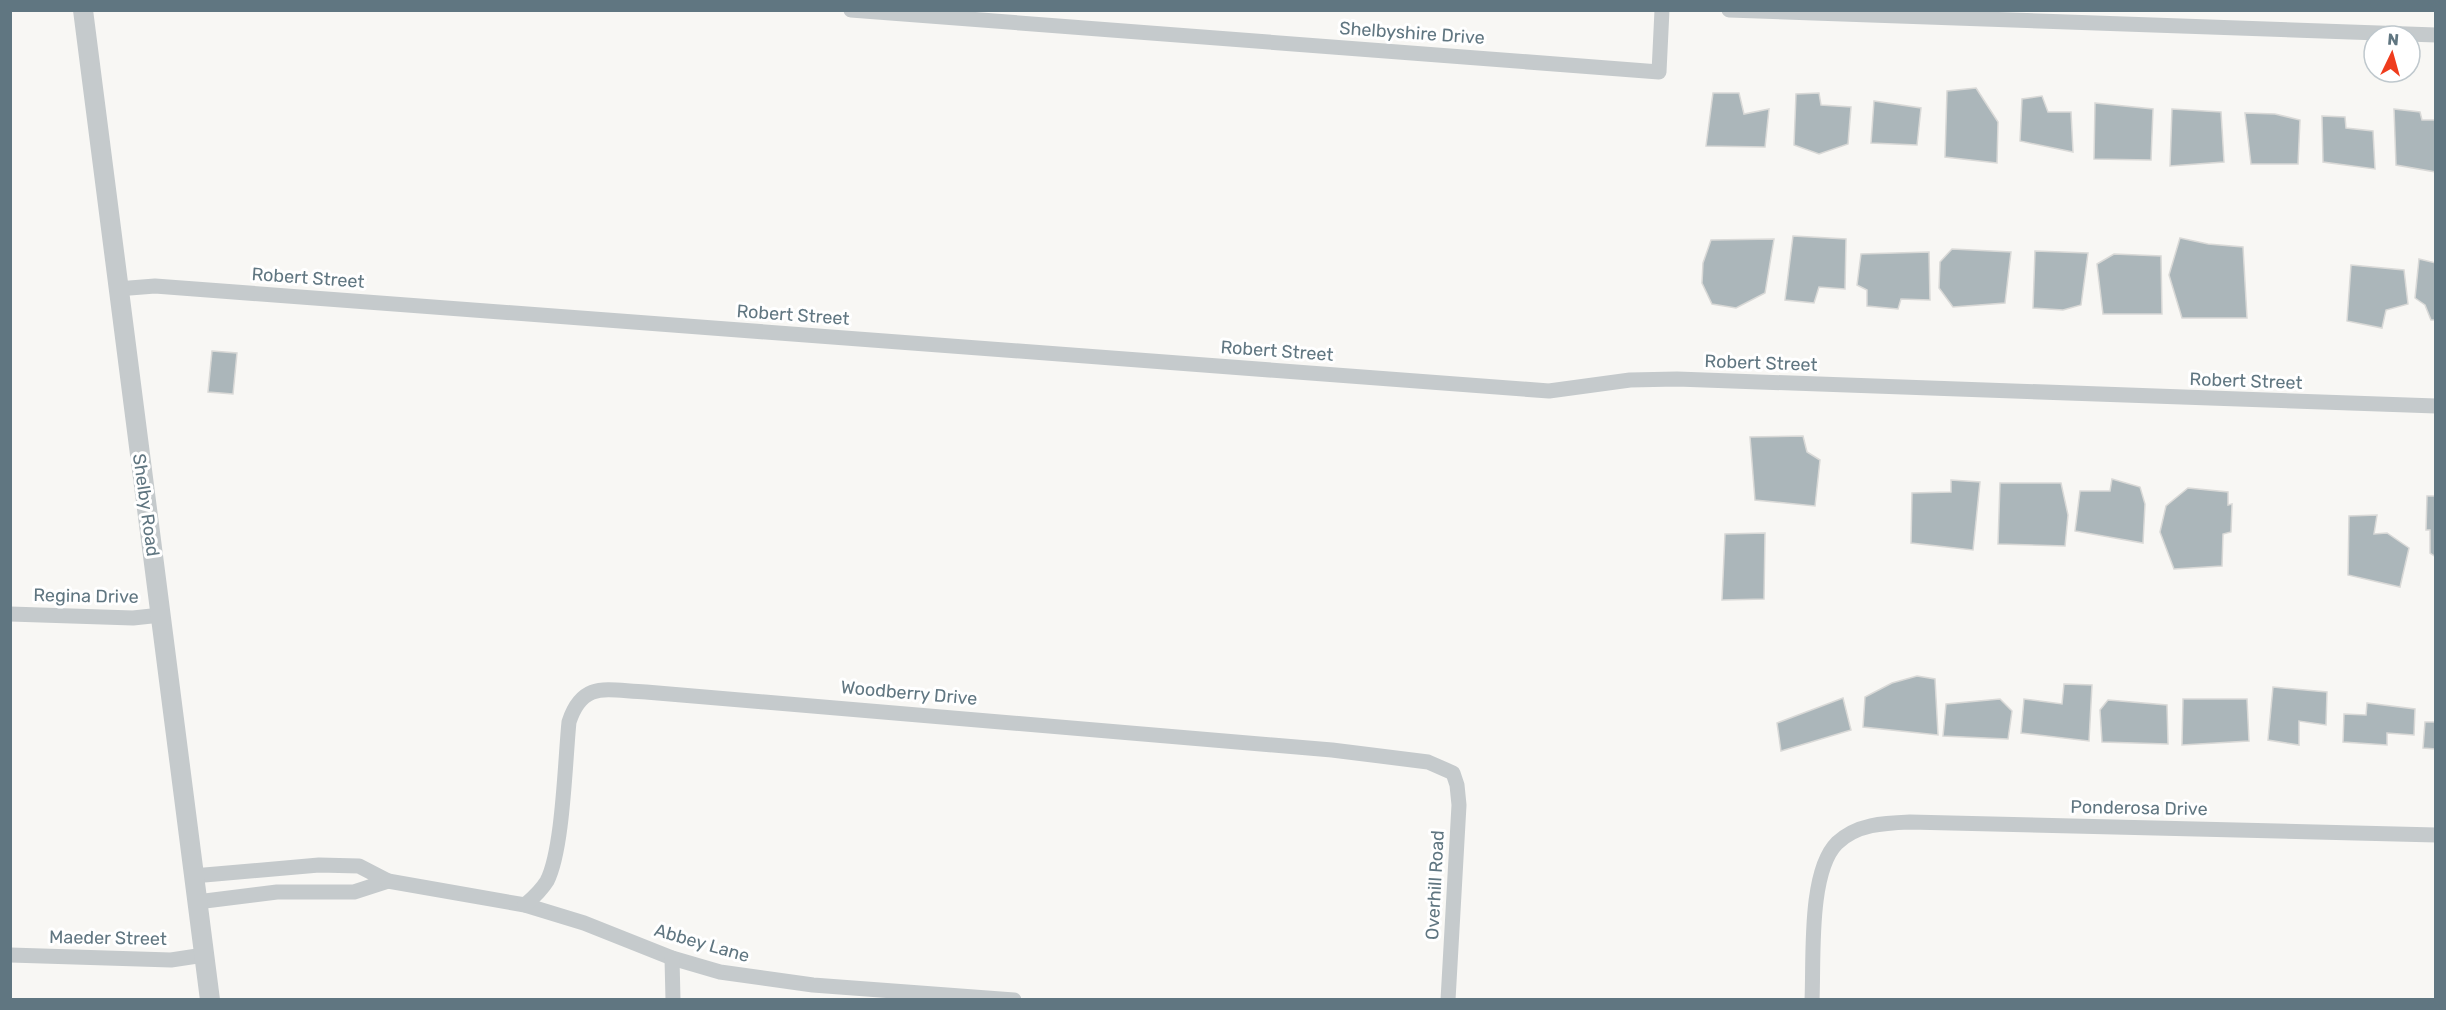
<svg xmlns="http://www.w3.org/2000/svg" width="2446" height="1010" font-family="Rubik,sans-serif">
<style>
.building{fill:#abb6ba;stroke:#d9d9d7;stroke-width:1.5}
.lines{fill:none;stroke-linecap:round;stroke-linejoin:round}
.minor{stroke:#c5cacc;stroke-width:15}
.tertiary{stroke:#c5cacc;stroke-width:20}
.labels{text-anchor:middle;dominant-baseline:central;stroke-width:6;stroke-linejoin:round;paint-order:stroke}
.street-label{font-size:18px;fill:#607681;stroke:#fff}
</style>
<rect width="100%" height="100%" fill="#f8f7f4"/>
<g class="building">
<path d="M1976,88L1998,122L1997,163L1945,157L1947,91Z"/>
<path d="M1713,93H1739L1744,114L1769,109L1765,147L1706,146Z"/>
<path d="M1819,93L1821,105L1851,107L1848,144L1819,154L1794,145L1796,94Z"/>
<path d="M2042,96L2048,112H2071L2073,152L2020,141L2022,99Z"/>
<path d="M1874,101L1921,108L1917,145L1871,143Z"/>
<path d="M2095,103L2153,109L2151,160L2094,159Z"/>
<path d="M2172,109L2221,112L2224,162L2170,166Z"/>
<path d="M2394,109L2420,112L2422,120H2436V172L2396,165Z"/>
<path d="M2245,113L2275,114L2300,120L2298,164H2251Z"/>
<path d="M2322,116L2345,117L2346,128L2373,131L2375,169L2323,162Z"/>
<path d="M1793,236L1846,239L1845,289L1819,287L1814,303L1785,300Z"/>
<path d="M2180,238L2208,244L2243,247L2247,318H2182L2169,275Z"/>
<path d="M1774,239L1765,293L1736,308L1712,304L1702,283L1703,263L1711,240Z"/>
<path d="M1952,249L2011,252L2005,303L1953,307L1939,288L1940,262Z"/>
<path d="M2035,251L2088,253L2081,305L2063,310L2033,308Z"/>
<path d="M1929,252L1930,300L1901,299L1898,309L1867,306V290L1857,285L1861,254Z"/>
<path d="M2114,254L2161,256L2162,314H2103L2097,264Z"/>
<path d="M2419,259L2436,263V320H2431L2425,305L2415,298Z"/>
<path d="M2351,265L2404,270L2408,304L2386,310L2382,328L2347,321Z"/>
<path d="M212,351L237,353L233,394L208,392Z"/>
<path d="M1803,436L1807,452L1820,460L1815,506L1755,500L1750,437Z"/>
<path d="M2112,479L2140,487L2145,504L2143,543L2075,531L2080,491H2110Z"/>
<path d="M1951,480L1980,482L1973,550L1911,543L1912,493L1951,492Z"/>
<path d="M2000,483H2061L2068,515L2065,546L1998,544Z"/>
<path d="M2188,488L2228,492V505L2232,504L2231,532L2223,534L2222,566L2174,569L2160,532L2166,506Z"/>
<path d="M2427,496H2436V557L2430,553V530H2426Z"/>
<path d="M2377,515L2374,534L2387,533L2409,548L2400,587L2348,575L2349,516Z"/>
<path d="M1765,533L1764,599L1722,600L1725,534Z"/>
<path d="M1917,676L1935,679L1938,735L1863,727L1865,697L1892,683Z"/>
<path d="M2064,684L2092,685L2089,741L2021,733L2024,699L2062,704Z"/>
<path d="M2273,687L2327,692L2326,725L2299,721V745L2268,740Z"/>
<path d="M1843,698L1851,730L1781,751L1777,723Z"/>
<path d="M2000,699L2012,711L2008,739L1943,736L1946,704Z"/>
<path d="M2183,699H2247L2249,741L2182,745Z"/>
<path d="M2108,700L2167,705L2168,744L2102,742L2100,710Z"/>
<path d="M2367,703L2415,709L2414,735L2387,733V745L2343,742L2344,714L2366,715Z"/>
<path d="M2425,722H2436V749L2423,748Z"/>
</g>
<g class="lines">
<g class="minor">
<path d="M851,10L1659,72L1662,10"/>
<path d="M1729,10L2436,35"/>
<path d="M117,289L155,286L1549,391L1630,380L1677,379L2436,406"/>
<path d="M10,614L133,618L161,615"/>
<path d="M193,876L319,865L359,866L388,881L354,892H277L197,902"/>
<path d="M388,881L525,905L584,923L672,958L720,972L813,985L1014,1000"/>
<path d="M525,905C533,898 541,891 547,881C563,850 565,761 569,722C583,679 609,691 646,692L1332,750L1428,762L1453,773L1457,785L1459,805L1448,1000"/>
<path d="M10,955L171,960L204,955"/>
<path d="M672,958L673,1000"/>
<path d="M1812,1000C1814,960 1808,872 1837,843C1857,824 1884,823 1910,822L2436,835"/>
</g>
<path class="tertiary" d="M83,10L210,1000"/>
</g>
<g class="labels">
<g class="street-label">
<text transform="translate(1412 33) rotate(4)">Shelbyshire Drive</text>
<text transform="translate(308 278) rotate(4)">Robert Street</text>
<text transform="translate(793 315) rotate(4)">Robert Street</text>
<text transform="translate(1277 351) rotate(4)">Robert Street</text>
<text transform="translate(1761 363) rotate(2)">Robert Street</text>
<text transform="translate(2246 381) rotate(2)">Robert Street</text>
<text transform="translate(146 505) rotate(82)">Shelby Road</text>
<text transform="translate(86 596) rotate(1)">Regina Drive</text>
<text transform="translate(909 693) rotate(5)">Woodberry Drive</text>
<text transform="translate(2139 808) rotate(1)">Ponderosa Drive</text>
<text transform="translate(1435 885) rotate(-87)">Overhill Road</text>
<text transform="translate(108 938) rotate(1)">Maeder Street</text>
<text transform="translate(702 943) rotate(16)">Abbey Lane</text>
</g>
</g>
<rect width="2446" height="1010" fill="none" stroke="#607681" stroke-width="24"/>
<g transform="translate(2392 54) rotate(5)"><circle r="28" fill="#ffffff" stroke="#bfc8cd" stroke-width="1.5"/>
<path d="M0-4.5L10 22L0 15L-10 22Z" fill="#ef3c1d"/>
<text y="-9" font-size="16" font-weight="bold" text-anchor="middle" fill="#607681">N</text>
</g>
</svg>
